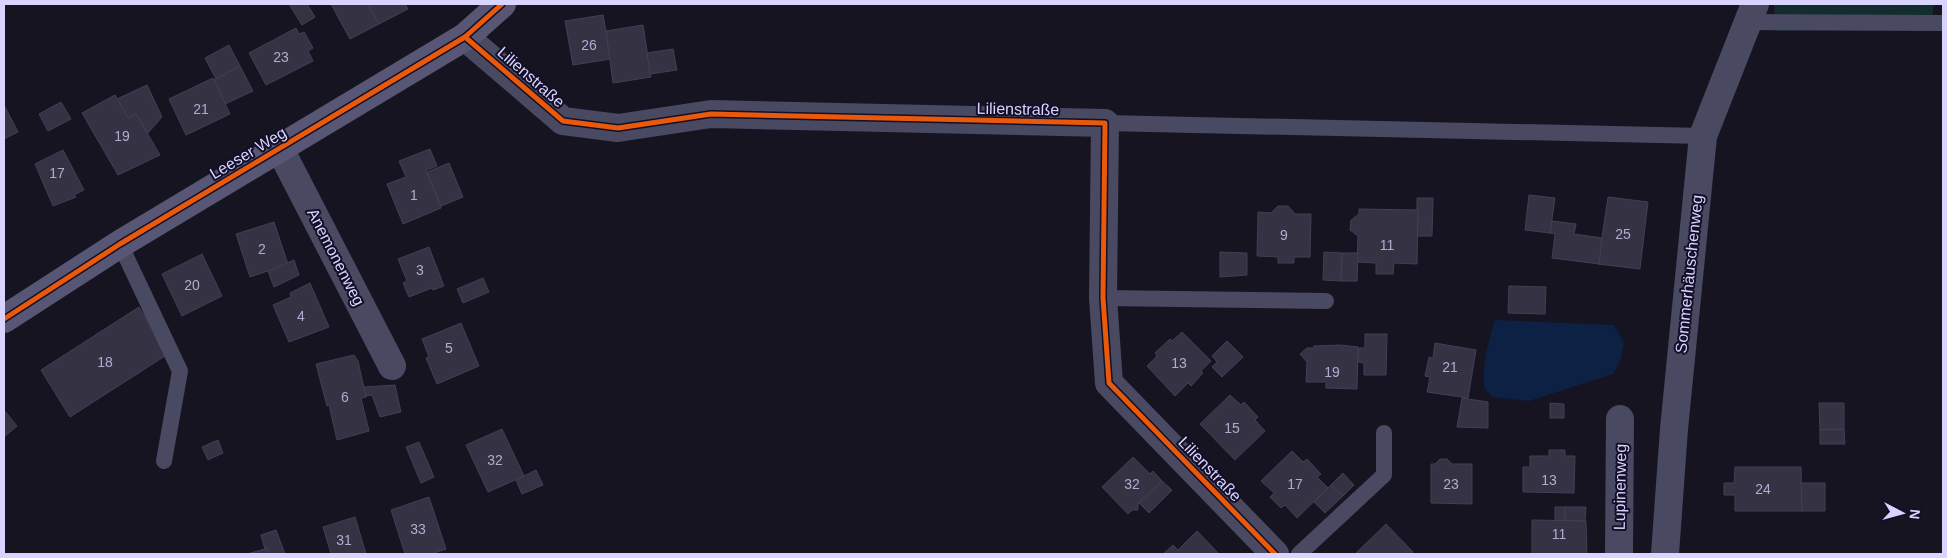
<svg xmlns="http://www.w3.org/2000/svg" width="1947" height="558" font-family="Arial,sans-serif">
<style>
.green{fill:#132c2d}
.water{fill:#0d2144}
.building{fill:#343243;stroke:#433f54}
.lines{fill:none;stroke-linecap:round;stroke-linejoin:round}
.lane{stroke:#4a4962;stroke-width:16}
.street{stroke:#4a4962;stroke-width:28}
.secondary{stroke:#575674;stroke-width:28}
.cycleway-casing{stroke:#130f26;stroke-width:8}
.cycleway{stroke:#e8590c;stroke-width:5}
.labels{text-anchor:middle;dominant-baseline:central;stroke-width:4;stroke-linejoin:round;paint-order:stroke}
.number-label{font-size:14px;fill:#b0acd0}
.street-label{font-size:16px;fill:#d9d4ff;stroke:#130f26}
</style>
<rect width="100%" height="100%" fill="#161421"/>
<path class="green" d="M1774,4H1934L1931,27L1775,31Z"/>
<path class="water" d="M1495,320L1614,325L1624,343L1621,358L1613,374L1529,401L1493,397C1491,395 1486,391 1485,388C1480,373 1490,334 1495,320Z"/>
<g class="building">
<path d="M289,4H307L315,17L302,25Z"/>
<path d="M331,4H368L379,24L350,39Z"/>
<path d="M368,4H405L408,9L379,24Z"/>
<path d="M603,15L611,59L573,65L565,21Z"/>
<path d="M643,25L651,77L613,83L606,31Z"/>
<path d="M296,28L299,34L304,32L313,48L308,51L313,61L266,85L249,53Z"/>
<path d="M229,45L240,66L216,79L205,58Z"/>
<path d="M673,49L677,70L650,74L647,53Z"/>
<path d="M240,66L253,91L225,104L214,80Z"/>
<path d="M213,78L230,114L186,135L169,99Z"/>
<path d="M147,85L162,117L148,133L136,114L128,118L117,99Z"/>
<path d="M115,95L128,118L136,114L160,155L118,175L82,113Z"/>
<path d="M61,102L71,119L48,131L39,114Z"/>
<path d="M4,105L18,132L4,139Z"/>
<path d="M430,149L437,166L426,170L441,208L403,224L387,184L406,177L399,161Z"/>
<path d="M63,150L84,190L74,195L76,197L53,206L35,164Z"/>
<path d="M449,163L463,197L441,206L427,172Z"/>
<path d="M1529,195L1555,198L1550,233L1525,230Z"/>
<path d="M1608,197L1648,202L1640,269L1598,264Z"/>
<path d="M1417,198H1433L1432,236H1417Z"/>
<path d="M1278,206H1288L1295,214H1311L1310,257H1294V263H1278V257L1257,256L1258,212L1271,213Z"/>
<path d="M1359,209L1418,210L1417,264L1394,263L1393,274H1376V263L1357,262L1358,236L1350,230L1351,220L1359,214Z"/>
<path d="M1552,221L1576,224L1574,234L1602,238L1599,264L1552,258L1555,234L1550,233Z"/>
<path d="M274,222L288,264L250,277L236,234Z"/>
<path d="M429,247L444,286L433,290L432,288L409,297L403,283L407,281L398,259Z"/>
<path d="M1220,252L1247,253V275L1220,277Z"/>
<path d="M1324,252L1342,253L1341,281L1323,280Z"/>
<path d="M1342,253H1358L1357,281H1341Z"/>
<path d="M202,254L222,296L182,316L162,274Z"/>
<path d="M294,260L299,275L274,287L268,271Z"/>
<path d="M483,278L489,292L463,303L457,289Z"/>
<path d="M310,283L329,327L289,342L273,305L291,297L290,293Z"/>
<path d="M1509,286L1546,287L1545,314L1508,313Z"/>
<path d="M139,307L168,354L70,417L41,370Z"/>
<path d="M461,323L479,366L437,384L426,358L429,357L422,339Z"/>
<path d="M1182,332L1211,361L1201,371L1203,373L1191,386L1188,383L1175,396L1147,366L1157,356L1155,353L1170,339L1172,341Z"/>
<path d="M1365,334H1387L1386,375H1364V363L1358,362V348H1365Z"/>
<path d="M1227,341L1243,357L1222,377L1212,367L1217,362L1212,356Z"/>
<path d="M1435,343L1476,350L1468,398L1427,392L1430,377L1425,376L1429,357L1433,358Z"/>
<path d="M1340,345L1358,347L1357,389L1326,388V382H1306L1307,362L1300,354L1307,348H1314V346Z"/>
<path d="M354,355L358,361L366,397L361,398L369,431L337,440L329,405L327,406L316,364Z"/>
<path d="M395,385L401,412L380,417L372,395L366,396L364,387Z"/>
<path d="M1230,395L1241,405L1244,402L1258,417L1255,420L1265,431L1235,460L1200,424Z"/>
<path d="M1462,398L1488,402V428L1457,427Z"/>
<path d="M1550,403L1564,404V418H1550Z"/>
<path d="M1819,403H1844V429L1820,430Z"/>
<path d="M4,410L17,426L4,437Z"/>
<path d="M502,429L524,476L488,492L466,445Z"/>
<path d="M1844,429L1845,444H1820V430Z"/>
<path d="M218,440L223,453L208,460L202,447Z"/>
<path d="M419,442L434,477L421,483L406,447Z"/>
<path d="M1549,450H1565V456H1575L1574,493L1523,492V467H1530V456H1549Z"/>
<path d="M1292,451L1303,462L1307,459L1321,474L1317,477L1328,488L1297,518L1285,505L1281,508L1270,497L1274,493L1261,481Z"/>
<path d="M1133,457L1150,474L1153,471L1162,481L1138,504V510H1132L1128,514L1102,487Z"/>
<path d="M1440,459H1447L1452,464H1472V504L1431,503V464H1435Z"/>
<path d="M1735,467H1801L1802,511H1735V495H1724V483H1734Z"/>
<path d="M536,470L543,485L522,494L516,480Z"/>
<path d="M1343,473L1354,485L1343,496L1331,485Z"/>
<path d="M1162,481L1172,490L1149,513L1139,503Z"/>
<path d="M1801,483H1825V511H1802Z"/>
<path d="M1331,485L1343,496L1325,513L1314,502Z"/>
<path d="M429,497L446,549L431,554H405L391,510Z"/>
<rect x="1555" y="507" width="10" height="14"/>
<path d="M1565,507H1586L1585,521H1565Z"/>
<path d="M355,517L366,554H331L323,527Z"/>
<path d="M1532,520L1586,521L1587,554H1532Z"/>
<path d="M1386,524L1413,552L1411,554H1355Z"/>
<path d="M276,530L285,554H269L267,548L265,549L261,535Z"/>
<path d="M1197,531L1219,554H1163L1173,545L1178,550Z"/>
<path d="M267,548L269,554H247L265,549Z"/>
</g>
<g class="lines">
<g class="lane">
<path d="M1748,22L1943,23"/>
<path d="M1105,123L1703,136"/>
<path d="M120,244L180,371L164,461"/>
<path d="M1103,298L1326,301"/>
<path d="M1299,554L1384,475V433"/>
</g>
<g class="street">
<path d="M465,37L563,121L618,128L711,114L1105,123L1103,298L1109,383L1275,554"/>
<path d="M280,149L392,366"/>
<path d="M1619,554L1620,419"/>
<path d="M1665,554L1674,429L1703,136L1755,4"/>
</g>
<path class="secondary" d="M4,319L120,244L465,37L502,4"/>
<g class="cycleway-casing">
<g id="cycleway">
<path d="M465,37L563,121L618,128L711,114L1105,123L1103,298L1109,383L1275,554"/>
<path d="M4,319L120,244L465,37L502,4"/>
</g>
</g>
<use href="#cycleway" class="cycleway"/>
</g>
<g class="labels">
<g class="number-label">
<text x="589" y="45">26</text>
<text x="281" y="57">23</text>
<text x="201" y="109">21</text>
<text x="122" y="136">19</text>
<text x="57" y="173">17</text>
<text x="414" y="195">1</text>
<text x="1623" y="234">25</text>
<text x="1284" y="235">9</text>
<text x="1387" y="245">11</text>
<text x="262" y="249">2</text>
<text x="420" y="270">3</text>
<text x="192" y="285">20</text>
<text x="301" y="316">4</text>
<text x="449" y="348">5</text>
<text x="105" y="362">18</text>
<text x="1179" y="363">13</text>
<text x="1450" y="367">21</text>
<text x="1332" y="372">19</text>
<text x="345" y="397">6</text>
<text x="1232" y="428">15</text>
<text x="495" y="460">32</text>
<text x="1549" y="480">13</text>
<text x="1132" y="484">32</text>
<text x="1295" y="484">17</text>
<text x="1451" y="484">23</text>
<text x="1763" y="489">24</text>
<text x="418" y="529">33</text>
<text x="1559" y="534">11</text>
<text x="344" y="540">31</text>
</g>
<g class="street-label">
<text transform="translate(531 77) rotate(41)">Lilienstraße</text>
<text transform="translate(1018 109) rotate(1)">Lilienstraße</text>
<text transform="translate(248 153) rotate(-31)">Leeser Weg</text>
<text transform="translate(336 257) rotate(63)">Anemonenweg</text>
<text transform="translate(1689 274) rotate(-84)">Sommerhäuschenweg</text>
<text transform="translate(1210 469) rotate(46)">Lilienstraße</text>
<text transform="translate(1620 487) rotate(-89)">Lupinenweg</text>
</g>
</g>
<rect width="1947" height="558" fill="none" stroke="#d9d4ff" stroke-width="10"/>
<g transform="translate(1902 513) rotate(96)" stroke="#130f26" stroke-width="4" paint-order="stroke">
<path d="M0-4L9 19L0 12L-9 19Z" fill="#d9d4ff"/>
<text y="-8" font-size="14" font-weight="bold" text-anchor="middle" fill="#d9d4ff">N</text>
</g>
</svg>
